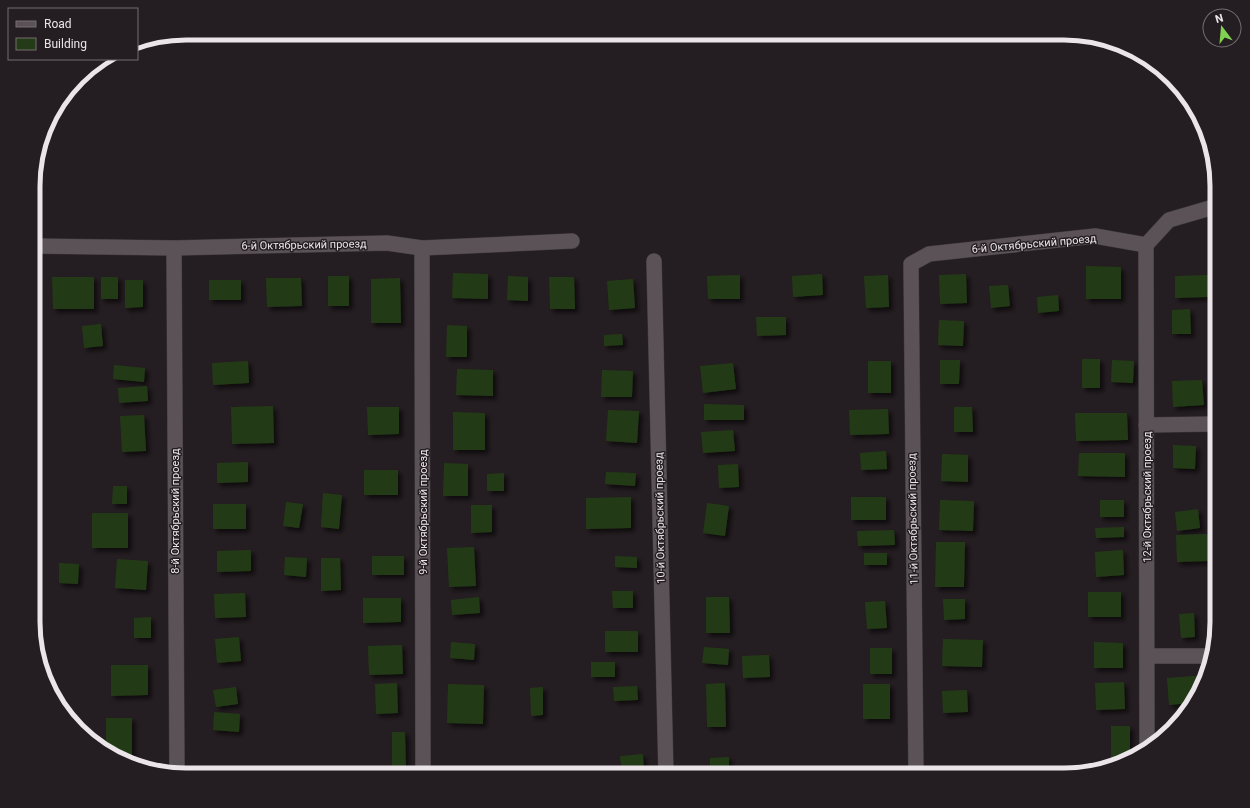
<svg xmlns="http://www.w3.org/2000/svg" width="1250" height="808" font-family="Roboto,sans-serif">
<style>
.building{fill:#243b17;filter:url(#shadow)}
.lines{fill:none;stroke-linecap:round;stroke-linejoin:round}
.street-casing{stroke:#3e383c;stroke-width:16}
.street{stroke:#5b5258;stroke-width:15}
.labels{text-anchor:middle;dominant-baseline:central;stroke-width:3;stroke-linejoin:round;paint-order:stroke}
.street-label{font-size:11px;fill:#ebe5e9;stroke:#241d21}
.rim{fill:none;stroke:#ebe5e9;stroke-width:5}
</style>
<defs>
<filter id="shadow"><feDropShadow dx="3.5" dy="3.5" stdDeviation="2" flood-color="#0009"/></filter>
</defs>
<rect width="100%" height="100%" fill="#241d21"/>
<g class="building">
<path d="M1086,266L1121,267V299H1086Z"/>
<path d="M453,273L488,274V299L452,298Z"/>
<path d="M822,274L823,295L793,297L792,276Z"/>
<path d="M966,274L967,303L940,304L939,275Z"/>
<path d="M740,275V299H708L707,276Z"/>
<path d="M888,275L889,307L866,308L864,276Z"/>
<path d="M1208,275V297L1175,298V276Z"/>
<rect x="328" y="276" width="21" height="30"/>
<path d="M508,276L528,277V301L507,300Z"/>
<path d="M52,277H94V309H53Z"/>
<rect x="101" y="277" width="17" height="22"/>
<path d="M549,277H574L575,309H550Z"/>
<path d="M266,278H301L302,306L267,307Z"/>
<path d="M400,278L401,323H371V279Z"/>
<path d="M633,279L635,308L609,310L607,281Z"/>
<path d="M125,280H143V307L125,308Z"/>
<rect x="209" y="280" width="32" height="20"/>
<path d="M1008,285L1010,306L991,308L989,286Z"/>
<path d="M1058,295L1059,311L1038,313L1037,297Z"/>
<path d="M1190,309L1191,334H1172V310Z"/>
<path d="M756,317H786V335L757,336Z"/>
<path d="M939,320L964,321L963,346L938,345Z"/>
<path d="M101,324L103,346L84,348L82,326Z"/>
<path d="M447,325L467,326V357H446Z"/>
<path d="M622,334L623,345L604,346V335Z"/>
<rect x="1082" y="359" width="18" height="29"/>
<path d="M940,360H960L959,384H940Z"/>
<path d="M1112,360L1134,361L1133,383L1111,382Z"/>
<path d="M248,361L249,383L213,385L212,363Z"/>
<rect x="868" y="361" width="23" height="32"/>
<path d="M733,363L736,389L703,393L700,366Z"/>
<path d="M114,365L145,368L144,382L113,379Z"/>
<path d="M457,369L493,370V396L456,395Z"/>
<path d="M602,370L633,371L632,397H601Z"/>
<path d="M1202,380L1204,405L1173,407L1172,381Z"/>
<path d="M147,386L148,401L119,403L118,388Z"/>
<path d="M704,404L744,405V420H704Z"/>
<path d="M273,406L274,443L232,444L231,407Z"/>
<path d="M367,407H399V434L368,435Z"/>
<path d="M954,407H972L973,432H954Z"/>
<path d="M888,409L889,434L850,435L849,410Z"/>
<path d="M608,410L639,411L637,443L606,441Z"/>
<path d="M453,412L485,413V450H453Z"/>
<path d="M1075,413H1127L1128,440L1076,441Z"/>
<path d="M144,415L146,451L122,452L120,416Z"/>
<path d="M733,430L735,451L703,453L701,432Z"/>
<path d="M1173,445L1196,446L1195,469L1173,468Z"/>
<path d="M886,451L887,469L861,470L860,453Z"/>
<path d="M1079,453H1125V477L1078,476Z"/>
<path d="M942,454L968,455V482L941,481Z"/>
<path d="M248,462V482L217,483V463Z"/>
<path d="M444,463L468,464V496H443Z"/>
<path d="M738,464L739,487L719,488L718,465Z"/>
<rect x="364" y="470" width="34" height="25"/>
<path d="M606,472L636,473L635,486L605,484Z"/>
<path d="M504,473V491H487V474Z"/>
<path d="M113,486H127V504H112Z"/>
<path d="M323,493L342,495L339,529L321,527Z"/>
<path d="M631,497V528L586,529V498Z"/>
<rect x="851" y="497" width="35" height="23"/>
<path d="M940,500L974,501L973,531L939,530Z"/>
<rect x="1100" y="500" width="24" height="17"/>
<path d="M286,502L303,504L299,528L283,526Z"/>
<path d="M707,503L729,506L725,536L703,533Z"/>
<rect x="213" y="504" width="33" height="25"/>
<path d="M471,505H492V532L471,533Z"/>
<path d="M1198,509L1200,528L1177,531L1175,512Z"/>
<rect x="92" y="513" width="36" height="35"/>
<path d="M1124,527V537L1096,538L1095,528Z"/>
<path d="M894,530L895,545L858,546L857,531Z"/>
<path d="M1209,534L1210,561L1177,562L1176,535Z"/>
<path d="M936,542H965L964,587H935Z"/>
<path d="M474,547L476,586L449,587L447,548Z"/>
<path d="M251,550V571L217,572V551Z"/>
<path d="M1123,550L1124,575L1096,577L1095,552Z"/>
<rect x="864" y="553" width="23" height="12"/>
<rect x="372" y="556" width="32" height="19"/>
<path d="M615,556L637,557V568L615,567Z"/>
<path d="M285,557L307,558L306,577L284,575Z"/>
<path d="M321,558H340L341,590L321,591Z"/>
<path d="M117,559L148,561L146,590L115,588Z"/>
<path d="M59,563L79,564L78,584L59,583Z"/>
<path d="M612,591H633V608H613Z"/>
<rect x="1088" y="592" width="33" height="25"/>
<path d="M245,593L246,617L215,618L214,594Z"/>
<path d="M479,597L480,613L452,615L451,600Z"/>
<path d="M706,597H729L730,633H706Z"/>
<path d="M363,598H401V622L363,623Z"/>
<path d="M943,599H965V619L944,620Z"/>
<path d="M885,601L887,628L867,629L865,602Z"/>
<path d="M1194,613L1195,637L1181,638L1179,614Z"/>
<path d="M151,617V638H134V618Z"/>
<rect x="605" y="631" width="33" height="21"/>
<path d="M239,637L241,661L217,663L215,639Z"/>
<path d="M943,639L983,640L982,667L942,666Z"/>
<path d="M451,642L475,644L474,660L450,658Z"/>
<path d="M1094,642L1123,643V668H1094Z"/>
<path d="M402,645L403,674L369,675L368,646Z"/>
<path d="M704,647L729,649L728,665L702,663Z"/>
<rect x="870" y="648" width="22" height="26"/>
<path d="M769,655L770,677L743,678L742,656Z"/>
<rect x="591" y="662" width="24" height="15"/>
<path d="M111,665H148V695L111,696Z"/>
<path d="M1207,675L1193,703L1169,705L1167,678Z"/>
<path d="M1124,682L1125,709L1096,710L1095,683Z"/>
<path d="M397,683L398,713L376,714L375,684Z"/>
<path d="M725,683L726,727H707L706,684Z"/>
<path d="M448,684L484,685L483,724L447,723Z"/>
<rect x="863" y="684" width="27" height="35"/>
<path d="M637,686L638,700L614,701L613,687Z"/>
<path d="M236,687L238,704L216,707L213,690Z"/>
<path d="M543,687V715L531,716L530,688Z"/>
<path d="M967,690L968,712L943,713L942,691Z"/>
<path d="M214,712L240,714L239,732L213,730Z"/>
<path d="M106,718H132V757L118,758L106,752Z"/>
<path d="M1111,726H1130V758L1111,764Z"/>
<path d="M392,732H405L406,768H392Z"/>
<path d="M643,754L644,775H622L620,756Z"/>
<path d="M729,757V775H710V758Z"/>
<rect x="518" y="768" width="19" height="7"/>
<path d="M996,769L1032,770V775H996Z"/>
<rect x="1051" y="771" width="13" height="4"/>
<path d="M301,772V775H283V774Z"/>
<path d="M452,773L465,774V775H452Z"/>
</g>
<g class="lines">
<g class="street-casing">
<g id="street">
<path d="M1146,245L1147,748"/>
<path d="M34,246L174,248L387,243L422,248L572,241"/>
<path d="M174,248L177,774"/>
<path d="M422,248L423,775"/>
<path d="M654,261L666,775"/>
<path d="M1146,425L1217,424"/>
<path d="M1147,656H1212"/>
<path d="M916,775L911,264L929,254L1095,236L1146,245L1169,220L1217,206"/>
</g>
</g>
<use href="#street" class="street"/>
</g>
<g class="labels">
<g class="street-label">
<text transform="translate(1034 244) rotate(-5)">6-й Октябрьский проезд</text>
<text transform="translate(304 245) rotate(-1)">6-й Октябрьский проезд</text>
<text transform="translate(1147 497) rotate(-90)">12-й Октябрьский проезд</text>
<text transform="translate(175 511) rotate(-90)">8-й Октябрьский проезд</text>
<text transform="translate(423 512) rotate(-90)">9-й Октябрьский проезд</text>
<text transform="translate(660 518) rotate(-91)">10-й Октябрьский проезд</text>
<text transform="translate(913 519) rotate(-91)">11-й Октябрьский проезд</text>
</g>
</g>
<path d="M0 0H1250V808H0ZM186 40H1064A146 146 0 0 1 1210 186V622A146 146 0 0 1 1064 768H186A146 146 0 0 1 40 622V186A146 146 0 0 1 186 40Z" fill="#241d21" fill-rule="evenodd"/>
<path class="rim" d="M186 40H1064A146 146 0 0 1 1210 186V622A146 146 0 0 1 1064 768H186A146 146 0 0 1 40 622V186A146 146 0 0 1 186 40Z"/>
<rect x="8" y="8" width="130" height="52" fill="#241d21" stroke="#746d71"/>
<rect x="16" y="21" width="20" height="6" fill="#5b5258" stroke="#746d71"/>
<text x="44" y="28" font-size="12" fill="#ebe5e9">Road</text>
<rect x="16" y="38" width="20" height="12" fill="#243b17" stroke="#746d71"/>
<text x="44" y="48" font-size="12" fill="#ebe5e9">Building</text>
<g transform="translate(1222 28) rotate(344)"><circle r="19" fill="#241d21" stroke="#746d71"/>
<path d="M0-3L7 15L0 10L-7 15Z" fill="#80d052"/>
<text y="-6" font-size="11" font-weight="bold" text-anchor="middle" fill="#ebe5e9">N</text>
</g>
</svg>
